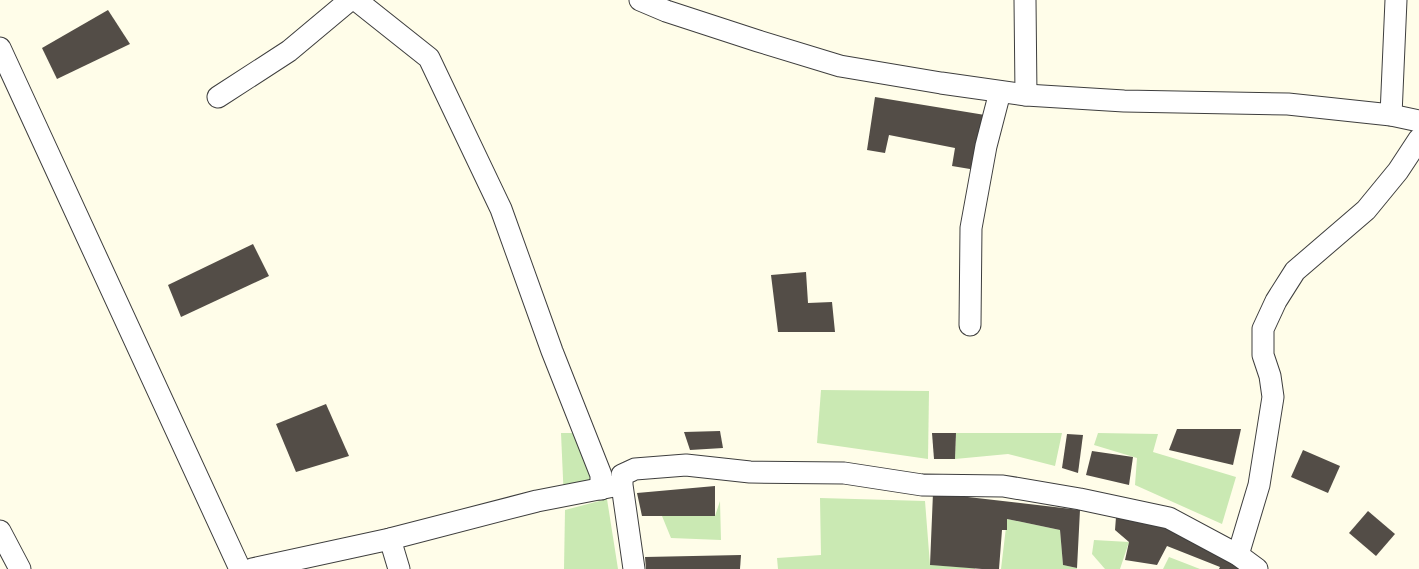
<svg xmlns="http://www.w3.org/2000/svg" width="1419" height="569" font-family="'Source Serif 4',serif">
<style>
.green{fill:#cae9b3}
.building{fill:#534d47}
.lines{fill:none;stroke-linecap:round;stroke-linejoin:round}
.minor-casing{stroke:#3e3e3e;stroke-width:23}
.minor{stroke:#fff;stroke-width:21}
</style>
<rect width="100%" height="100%" fill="#fffde9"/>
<g class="green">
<path d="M821,390L929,391L928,459L817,443Z"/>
<path d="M561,433H578L613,490L564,501Z"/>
<path d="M956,433H1062L1055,466L1008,454L955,459Z"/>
<path d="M1098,433L1158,434L1153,452L1236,477L1222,524L1135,485L1137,458L1094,445Z"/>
<path d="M820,498L925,501L930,565L975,568V569H778L777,558L821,555Z"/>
<path d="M607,499L618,569H564L565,510Z"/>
<path d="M720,501L721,540L671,538L662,516H715Z"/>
<path d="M1007,519L1060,530L1063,565L1077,568V569H1001Z"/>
<path d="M1094,540L1129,542L1120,569H1105L1092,554Z"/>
<path d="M1169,557L1200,569H1163Z"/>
</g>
<g class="building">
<path d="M108,10L130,44L57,79L42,48Z"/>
<path d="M875,97L985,115L976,170L952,166L955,148L889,135L885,153L867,150Z"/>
<path d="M253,244L269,276L181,317L168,285Z"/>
<path d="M806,272L808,303L832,302L835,332H778L771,275Z"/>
<path d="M326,404L349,456L296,472L276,424Z"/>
<path d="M1177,429H1241L1233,465L1169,450Z"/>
<path d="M720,431L723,448L690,450L684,432Z"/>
<path d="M932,433H956L955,459H934Z"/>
<path d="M1067,434L1083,435L1078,473L1062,468Z"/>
<path d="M1303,450L1340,466L1328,493L1291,477Z"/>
<path d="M1092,451L1133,457L1129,485L1086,475Z"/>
<path d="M715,486V516H642L637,493Z"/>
<path d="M933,493L1080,510L1077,568L1063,565L1060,530L1007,519V530H1002L999,569H982L930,565Z"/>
<path d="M1368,511L1395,534L1376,556L1349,533Z"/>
<path d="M1116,517L1173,530L1242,569H1219L1220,567L1167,546L1157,565L1125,560L1129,542L1115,530Z"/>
<path d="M741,555L740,569H646L645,557Z"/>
</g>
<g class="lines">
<g class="minor-casing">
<g id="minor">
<path d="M356,0L429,58L501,209L552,351L601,475V489"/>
<path d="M640,0L666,11L758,41L840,66L941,83L1026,95L1124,101L1288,104L1391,115L1419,121"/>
<path d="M1025,0L1026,95"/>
<path d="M0,48L240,569"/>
<path d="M218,97L289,51L350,0"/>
<path d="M1391,115L1396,0"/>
<path d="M970,325L971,228L986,146L1000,92"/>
<path d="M0,531L20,569"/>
<path d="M390,539L399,569"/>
<path d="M1238,555L1259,485L1273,397L1270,376L1263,355V329L1276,301L1295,271L1366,210L1398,171L1419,139"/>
<path d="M252,569L390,539L537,501L614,486"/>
<path d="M634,569L622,485V475L635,469L686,465L750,472L844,473L922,485L1003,486L1080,499L1169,518L1238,555L1257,569"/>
</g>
</g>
<use href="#minor" class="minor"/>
</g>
</svg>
